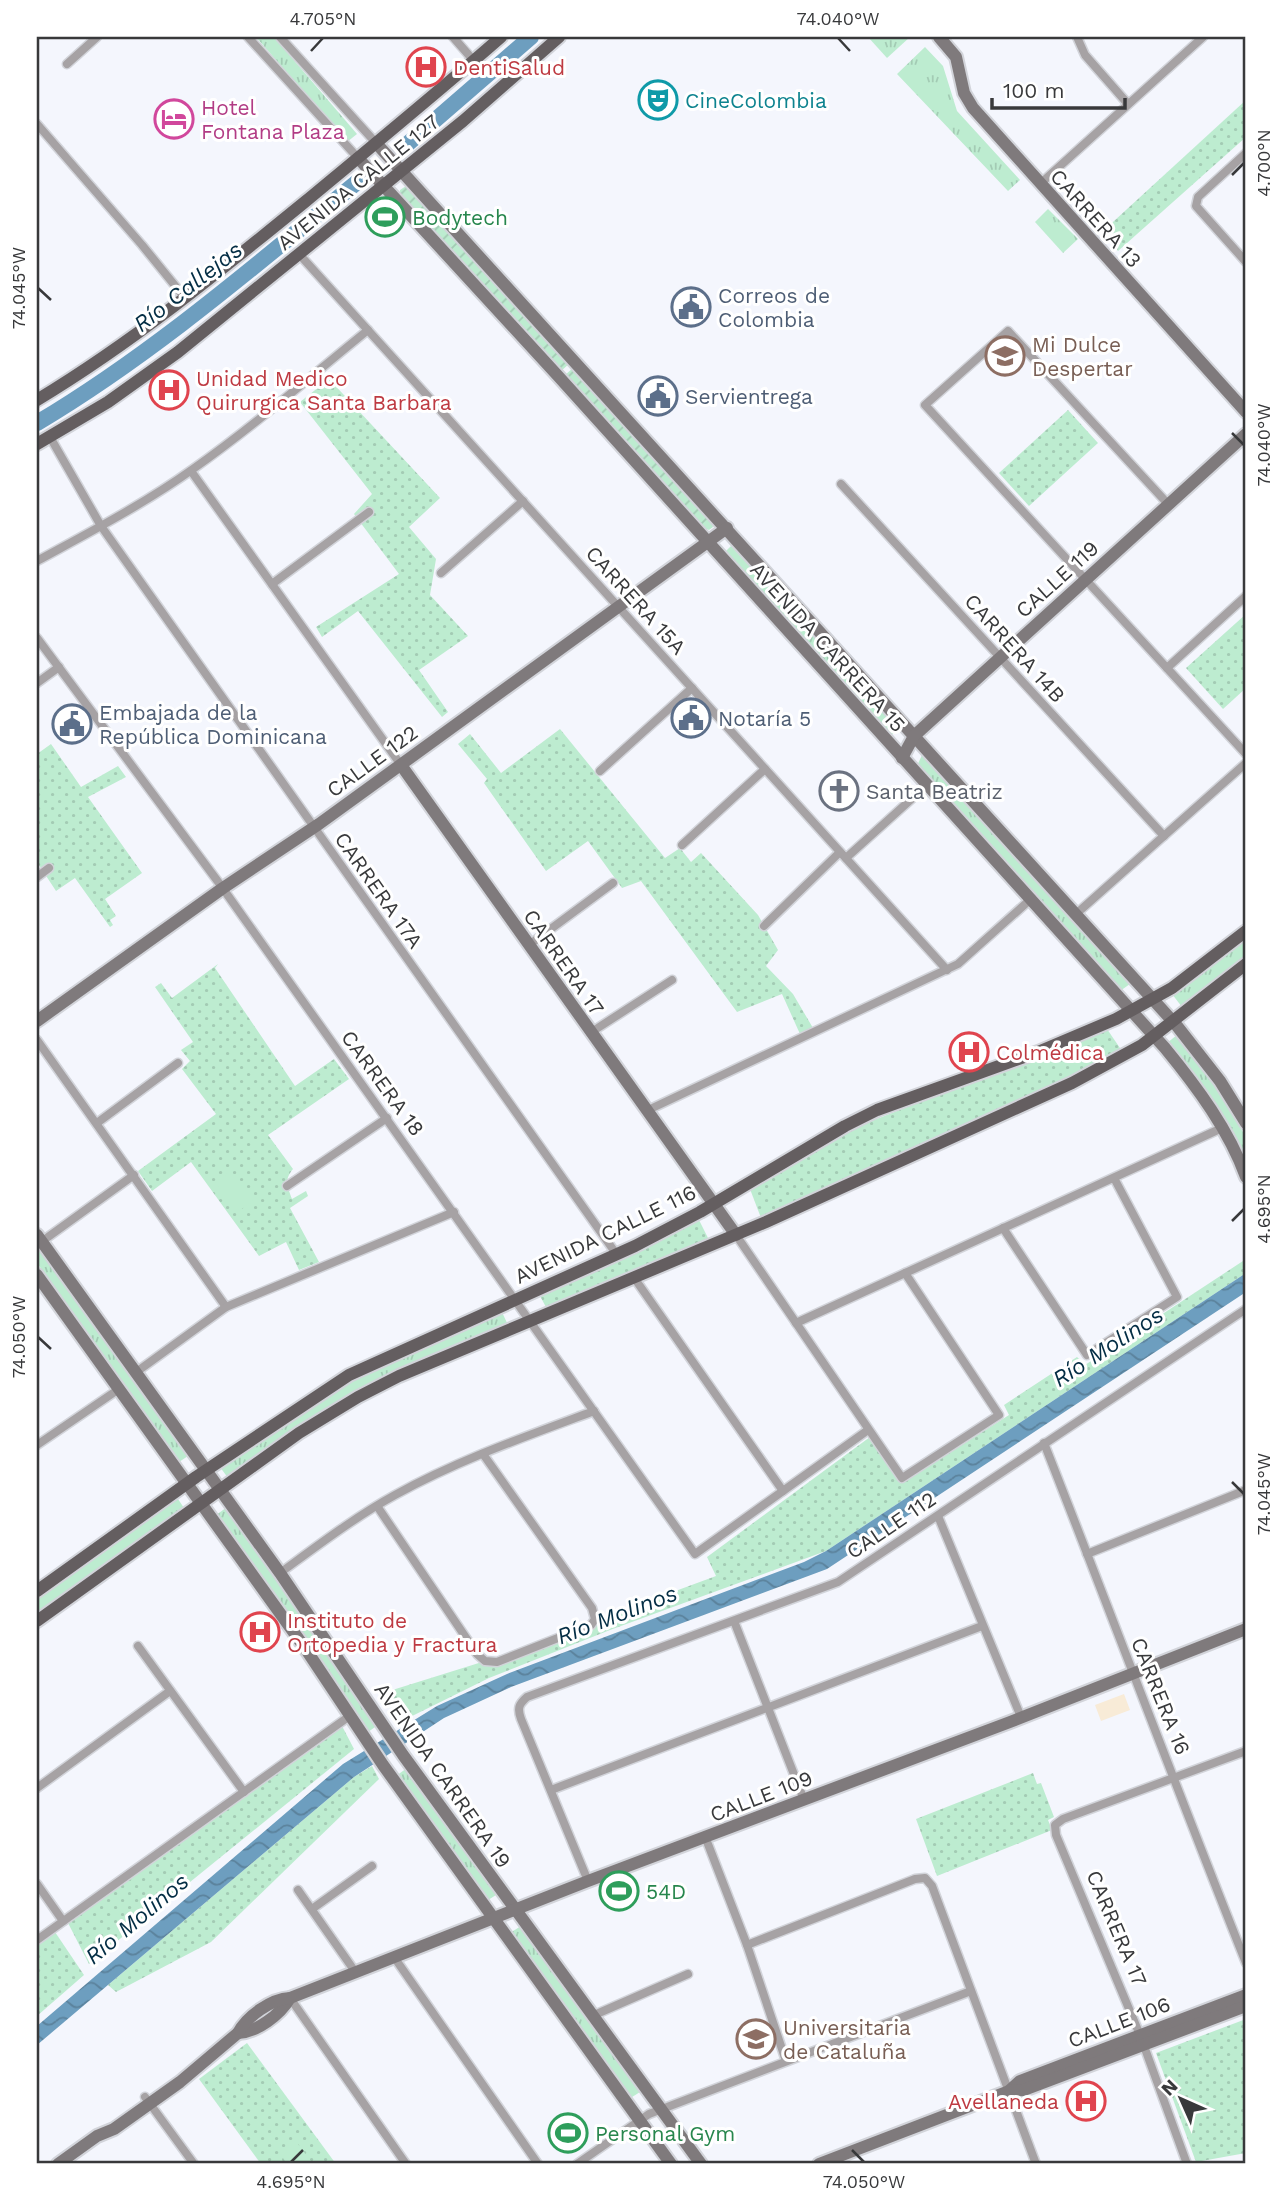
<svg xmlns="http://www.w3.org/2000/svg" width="1283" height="2201" font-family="'Work Sans',sans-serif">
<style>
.commercial{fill:#f8ebd7}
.grass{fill:url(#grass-tufts)}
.park{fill:url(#park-dots)}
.garden{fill:url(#garden-furrows)}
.pitch{fill:#bdecd0}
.water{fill:url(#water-waves)}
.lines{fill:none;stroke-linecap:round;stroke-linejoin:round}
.river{stroke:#6d9ebf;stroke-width:16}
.street-casing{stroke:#d2d4da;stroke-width:11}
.secondary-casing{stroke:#d2d4da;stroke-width:16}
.primary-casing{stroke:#d2d4da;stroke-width:16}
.street{stroke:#a6a2a4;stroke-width:8}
.secondary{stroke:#7f7a7c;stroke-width:12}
.primary{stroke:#645e60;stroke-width:12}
.ticks{fill:none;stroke:#38393b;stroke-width:2.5}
.labels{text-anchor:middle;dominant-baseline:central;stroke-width:6;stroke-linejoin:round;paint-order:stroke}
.health-label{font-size:21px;fill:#be3a42;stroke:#fff;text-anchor:start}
.culture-label{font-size:21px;fill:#0d838f;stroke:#fff;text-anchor:start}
.hotel-label{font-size:21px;fill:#b23c85;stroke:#fff;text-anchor:start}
.street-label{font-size:21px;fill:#38393b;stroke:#fff}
.leisure-label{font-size:21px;fill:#27864d;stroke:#fff;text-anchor:start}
.service-label{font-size:21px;fill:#4e5e75;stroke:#fff;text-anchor:start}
.education-label{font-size:21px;fill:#785e54;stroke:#fff;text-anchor:start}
.worship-label{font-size:21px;fill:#5b616d;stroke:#fff;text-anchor:start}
.water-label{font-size:23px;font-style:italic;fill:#032d44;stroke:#fff}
.neatline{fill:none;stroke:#38393b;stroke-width:2.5}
.ticks-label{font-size:18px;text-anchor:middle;fill:#38393b}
</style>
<defs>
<pattern id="grass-tufts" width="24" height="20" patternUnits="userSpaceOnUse" patternTransform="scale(1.75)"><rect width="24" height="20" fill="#bdecd0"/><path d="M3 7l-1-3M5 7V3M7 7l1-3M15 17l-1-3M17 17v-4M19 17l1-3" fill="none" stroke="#a3cbb4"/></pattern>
<pattern id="park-dots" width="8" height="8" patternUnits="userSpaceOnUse" patternTransform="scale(1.75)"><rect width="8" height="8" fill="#bdecd0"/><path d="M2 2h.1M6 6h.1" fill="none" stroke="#a3cbb4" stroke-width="1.8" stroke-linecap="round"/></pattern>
<pattern id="garden-furrows" width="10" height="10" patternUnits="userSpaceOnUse" patternTransform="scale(1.75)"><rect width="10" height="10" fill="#bdecd0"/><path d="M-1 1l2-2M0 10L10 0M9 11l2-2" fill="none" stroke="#a3cbb4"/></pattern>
<pattern id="water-waves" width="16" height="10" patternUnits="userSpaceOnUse" patternTransform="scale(1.75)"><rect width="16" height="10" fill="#6d9ebf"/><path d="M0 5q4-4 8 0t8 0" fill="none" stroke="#5b829c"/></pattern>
</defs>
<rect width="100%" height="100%" fill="#f4f6fd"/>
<path class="commercial" d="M1124,1694L1130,1710L1101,1721L1095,1705Z"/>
<g class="grass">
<path d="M256,37H274L357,134L347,142Z"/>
<path d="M868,37H910L887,58Z"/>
<path d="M925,47L943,66L957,111L1020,180L1008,191L897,74Z"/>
<path d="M1048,209L1078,239L1063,253L1035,222Z"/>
<path d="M731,546L898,728L889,738L725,552Z"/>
<path d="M922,755L1130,984L1120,991L916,768Z"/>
<path d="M1246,937V958L1182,1007L1172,994Z"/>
<path d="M1177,1035L1206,1072L1246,1137V1163L1167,1043Z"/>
<path d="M37,1242L188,1456L179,1462L37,1263Z"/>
<path d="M501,1310L508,1325L450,1349L228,1478L220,1467L351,1379Z"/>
<path d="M176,1496L184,1508L37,1616V1597Z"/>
<path d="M227,1507L378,1725L368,1732L215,1516Z"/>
<path d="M407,1768L496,1895L485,1902L396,1776Z"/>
<path d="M521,1926L640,2092L629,2099L510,1933Z"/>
</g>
<g class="park">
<path d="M1246,100V137L1118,251L1102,232Z"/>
<path d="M329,379L440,498L409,527L436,559L430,595L468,636L419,670L448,712L442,717L358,611L322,637L316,627L399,574L354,514L372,494L300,402Z"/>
<path d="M1068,410L1098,443L1029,506L999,473Z"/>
<path d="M1246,614V688L1223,709L1186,668Z"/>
<path d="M560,729L665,858L680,848L691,862L701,853L758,915L778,950L766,966L793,994L813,1028L800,1034L782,994L737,1012L641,881L622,888L588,841L546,871L484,783L487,779L458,744L470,734L501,773Z"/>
<path d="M51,744L81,787L118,766L126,777L88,797L142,873L105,899L116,916L110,920L113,925L110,927L75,878L56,891L37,862V754Z"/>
<path d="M218,964L215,968L295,1086L334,1059L349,1079L268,1135L293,1169C284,1180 287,1186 292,1199L306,1191L308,1196L290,1208L319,1262L299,1270L286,1242L259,1256L191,1162L152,1191L138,1171L216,1114L182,1069L190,1061L181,1050L193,1042L155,987L161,983L172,998Z"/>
<path d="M1107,1029L1122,1051L1077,1075L761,1218L750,1189L851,1129Z"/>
<path d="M698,1218L710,1242L548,1311L539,1294Z"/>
<path d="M1246,1259V1273L826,1551L610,1630L489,1678L402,1721L386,1692L482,1662L494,1666L590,1627L605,1617L716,1576L707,1557L870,1437L905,1481L1009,1415L1004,1405L1077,1357L1085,1365Z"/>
<path d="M342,1726L354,1749L89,1964L67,1921Z"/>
<path d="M372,1766L379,1779L211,1942L116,1992L108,1985L354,1777Z"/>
<path d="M1033,1773L1037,1784L1041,1783L1054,1817L1048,1820L1052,1830L937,1876L916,1819Z"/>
<path d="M55,1932L84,1975L37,2016V1945Z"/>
<path d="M1246,2019V2153L1196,2162L1156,2053Z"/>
<path d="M247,2043L336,2164H261L199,2079Z"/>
</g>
<g class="garden">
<path d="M406,186L477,259L569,364L561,371L400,193V190Z"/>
<path d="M573,368L712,522L713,527L709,530L704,528L565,375Z"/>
</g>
<g class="pitch">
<path d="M231,1171L253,1201L236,1213L215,1182Z"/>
<path d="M295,2140L313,2164H287L279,2152Z"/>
</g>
<path class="water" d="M1246,1273V1292L827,1569L511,1687L444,1718L354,1777L37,2045V2026L343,1764L437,1706L507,1674L804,1562L826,1551Z"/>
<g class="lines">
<g class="river">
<path d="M404,147L531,37"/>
<path d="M37,423C153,354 257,264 361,179"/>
</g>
<g class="street-casing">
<g id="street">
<path d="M248,37L358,158"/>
<path d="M280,37L376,143"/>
<path d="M453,37L474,61"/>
<path d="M1077,37L1085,55L1128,104"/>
<path d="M67,64L97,37"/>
<path d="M37,124L142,245L185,298"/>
<path d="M1246,153L1198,197L1196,206L1246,262"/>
<path d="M1040,184L1203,37"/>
<path d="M299,254L947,970"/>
<path d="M50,437L101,526L617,1255"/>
<path d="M191,471L401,765"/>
<path d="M841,484L1164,836"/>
<path d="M1168,504L1008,331L925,405L1246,754"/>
<path d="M37,561C90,532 144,504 193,469C254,426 310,377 368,330"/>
<path d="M441,573L523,501"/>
<path d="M272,584L369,512"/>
<path d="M37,638L219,883L695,1554L868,1430"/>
<path d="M1167,668L1246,596"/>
<path d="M37,683L59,667"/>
<path d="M600,771L692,688"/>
<path d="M682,845L765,769"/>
<path d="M846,858L927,785"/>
<path d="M37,877L49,868"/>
<path d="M1076,914L1246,763"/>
<path d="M764,926L840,852"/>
<path d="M529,945L613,883"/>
<path d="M590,1033L672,980"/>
<path d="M37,1040L226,1307"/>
<path d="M646,1111L958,964L1032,898"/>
<path d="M97,1123L178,1063"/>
<path d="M287,1186L387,1118"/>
<path d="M1003,1228L1087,1355L1177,1297L1114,1178"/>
<path d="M736,1235L902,1478L999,1415L905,1273"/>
<path d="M48,1237L134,1175"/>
<path d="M635,1279L783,1491"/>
<path d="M796,1323L1222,1128"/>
<path d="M135,1373L226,1307L454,1212"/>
<path d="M1044,1443C1112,1616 1177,1790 1246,1963"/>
<path d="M37,1445L119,1389"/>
<path d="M377,1506L477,1654L485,1661L497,1662L591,1625L595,1619L592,1608L483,1454"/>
<path d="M938,1516L1021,1717"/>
<path d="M1087,1554L1246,1490"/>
<path d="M280,1573C317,1546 355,1517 395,1495C458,1460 527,1436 594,1411"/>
<path d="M734,1621L804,1800"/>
<path d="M138,1646L244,1792"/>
<path d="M37,1788L170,1691"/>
<path d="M551,1790L982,1626"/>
<path d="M706,1839L747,1945L786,2061"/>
<path d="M588,1881L521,1719C517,1708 519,1704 527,1697L838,1582L1246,1309"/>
<path d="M37,1884L63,1921"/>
<path d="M298,1890L356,1973"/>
<path d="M312,1909L372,1866"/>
<path d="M37,1940L351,1715"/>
<path d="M747,1945L915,1879L925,1878L932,1886L1036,2164"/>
<path d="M394,1957L538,2164"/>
<path d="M290,1998L406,2164"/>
<path d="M592,2016L688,1974"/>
<path d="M145,2097L194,2164"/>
<path d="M577,2164L649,2114L971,1991"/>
<path d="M1187,2164L1140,2035L1056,1835L1055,1825L1063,1819L1246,1751"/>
</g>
</g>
<g class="secondary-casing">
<g id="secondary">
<path d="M939,37L956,57L964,93L973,108L1246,412"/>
<path d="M376,143L1177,1026L1220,1081L1246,1123"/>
<path d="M358,158L559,377L1165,1048C1197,1087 1229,1130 1246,1177"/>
<path d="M902,758L914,736L1246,434"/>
<path d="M401,765L736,1235"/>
<path d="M37,1021L223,888L319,824L727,528"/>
<path d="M37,1235L280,1573L403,1755L701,2164"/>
<path d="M37,1275L305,1648L383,1765L671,2164"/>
<path d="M238,2033C257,2032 280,2015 290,1998"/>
<path d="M1009,2091L1020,2081L1246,1995"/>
<path d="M58,2164L97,2136L114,2129L180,2082L238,2033C247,2016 271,1999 290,1998L588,1881L1010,1722L1246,1629"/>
<path d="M819,2164L1009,2091L1024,2090L1246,2006"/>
</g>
</g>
<g class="primary-casing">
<g id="primary">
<path d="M37,400C133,342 219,272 306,201C371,147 437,93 501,37"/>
<path d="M37,444L108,402L178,352L463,121L559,37"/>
<path d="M37,1591L196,1477L349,1375L635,1246L700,1212L845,1126L877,1110L1038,1052L1116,1019L1172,988L1246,931"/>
<path d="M37,1621L299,1433L358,1397L399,1376L766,1222L1072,1083L1142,1045L1246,964"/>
</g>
</g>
<use href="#street" class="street"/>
<use href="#secondary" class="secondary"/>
<use href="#primary" class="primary"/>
</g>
<path class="ticks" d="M838,38L850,51M311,51L323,38M1232,175L1244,163M38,288L51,300M1232,433L1244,445M1232,1221L1244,1209M38,1337L51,1349M1232,1482L1244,1494M852,2150L864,2162M291,2162L303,2150"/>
<defs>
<g id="hospital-ring" transform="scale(2.0125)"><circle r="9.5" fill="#fff" stroke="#e0444e" stroke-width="1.5"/><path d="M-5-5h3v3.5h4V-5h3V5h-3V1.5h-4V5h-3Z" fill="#e0444e"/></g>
<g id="theatre-ring" transform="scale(2.0125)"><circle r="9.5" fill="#fff" stroke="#0f9aa8" stroke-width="1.5"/><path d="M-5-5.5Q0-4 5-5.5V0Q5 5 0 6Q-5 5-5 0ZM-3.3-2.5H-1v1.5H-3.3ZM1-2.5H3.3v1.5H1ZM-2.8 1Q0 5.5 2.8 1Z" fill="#0f9aa8"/></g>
<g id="hotel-ring" transform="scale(2.0125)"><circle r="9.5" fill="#fff" stroke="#d1479c" stroke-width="1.5"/><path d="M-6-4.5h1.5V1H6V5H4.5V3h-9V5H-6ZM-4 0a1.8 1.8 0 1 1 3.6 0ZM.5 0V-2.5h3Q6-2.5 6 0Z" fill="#d1479c"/></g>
<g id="stadium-ring" transform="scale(2.0125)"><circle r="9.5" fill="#fff" stroke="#2e9e5b" stroke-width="1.5"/><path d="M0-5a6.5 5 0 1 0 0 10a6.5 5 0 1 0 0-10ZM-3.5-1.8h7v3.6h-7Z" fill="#2e9e5b"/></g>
<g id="civic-ring" transform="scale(2.0125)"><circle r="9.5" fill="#fff" stroke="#5c6f8a" stroke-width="1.5"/><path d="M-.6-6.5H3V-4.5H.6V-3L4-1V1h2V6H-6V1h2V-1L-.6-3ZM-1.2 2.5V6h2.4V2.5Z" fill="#5c6f8a"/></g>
<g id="school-ring" transform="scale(2.0125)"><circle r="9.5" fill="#fff" stroke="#8d6e63" stroke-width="1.5"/><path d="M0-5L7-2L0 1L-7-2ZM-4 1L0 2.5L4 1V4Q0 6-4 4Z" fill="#8d6e63"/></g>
<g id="church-ring" transform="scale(2.0125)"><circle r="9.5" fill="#fff" stroke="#6b7280" stroke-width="1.5"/><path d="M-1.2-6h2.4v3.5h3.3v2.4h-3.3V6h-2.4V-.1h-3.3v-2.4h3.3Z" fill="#6b7280"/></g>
<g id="university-ring" transform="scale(2.0125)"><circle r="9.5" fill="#fff" stroke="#8d6e63" stroke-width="1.5"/><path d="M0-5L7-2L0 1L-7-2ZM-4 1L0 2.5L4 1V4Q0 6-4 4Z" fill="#8d6e63"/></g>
</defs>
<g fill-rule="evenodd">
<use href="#hospital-ring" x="426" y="67"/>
<use href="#theatre-ring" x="658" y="100"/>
<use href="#hotel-ring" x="174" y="119"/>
<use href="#stadium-ring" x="385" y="217"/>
<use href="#civic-ring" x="691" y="307"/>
<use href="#school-ring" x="1005" y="356"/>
<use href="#hospital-ring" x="169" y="390"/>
<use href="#civic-ring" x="658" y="396"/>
<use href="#civic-ring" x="691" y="718"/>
<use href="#civic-ring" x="72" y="724"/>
<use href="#church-ring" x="839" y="791"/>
<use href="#hospital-ring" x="969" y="1052"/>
<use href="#hospital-ring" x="260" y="1632"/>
<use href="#stadium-ring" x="619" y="1891"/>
<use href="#university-ring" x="756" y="2039"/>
<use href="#hospital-ring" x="1086" y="2101"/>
<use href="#stadium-ring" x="568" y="2133"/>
</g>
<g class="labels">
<g class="health-label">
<text x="453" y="67">DentiSalud</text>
<text x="196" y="378">Unidad Medico<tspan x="196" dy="24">Quirurgica Santa Barbara</tspan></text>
<text x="996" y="1052">Colmédica</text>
<text x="287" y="1620">Instituto de<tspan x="287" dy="24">Ortopedia y Fractura</tspan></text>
<text x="1059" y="2101" text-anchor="end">Avellaneda</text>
</g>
<g class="culture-label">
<text x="685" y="100">CineColombia</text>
</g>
<g class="hotel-label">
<text x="201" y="107">Hotel<tspan x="201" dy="24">Fontana Plaza</tspan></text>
</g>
<g class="street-label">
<text transform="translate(358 182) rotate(-39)">AVENIDA CALLE 127</text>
<text transform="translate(1096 218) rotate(48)">CARRERA 13</text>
<text transform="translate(1057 579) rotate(-42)">CALLE 119</text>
<text transform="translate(636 600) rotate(48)">CARRERA 15A</text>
<text transform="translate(828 647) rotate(48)">AVENIDA CARRERA 15</text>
<text transform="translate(1015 648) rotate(48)">CARRERA 14B</text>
<text transform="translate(372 761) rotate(-36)">CALLE 122</text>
<text transform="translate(379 890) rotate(55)">CARRERA 17A</text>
<text transform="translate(564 962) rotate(55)">CARRERA 17</text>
<text transform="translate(383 1083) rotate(54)">CARRERA 18</text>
<text transform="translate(605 1234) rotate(-26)">AVENIDA CALLE 116</text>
<text transform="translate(891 1525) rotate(-34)">CALLE 112</text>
<text transform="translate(1161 1696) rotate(68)">CARRERA 16</text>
<text transform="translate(443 1775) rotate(55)">AVENIDA CARRERA 19</text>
<text transform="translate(761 1796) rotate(-21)">CALLE 109</text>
<text transform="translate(1117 1928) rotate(67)">CARRERA 17</text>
<text transform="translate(1119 2022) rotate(-21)">CALLE 106</text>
</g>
<g class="leisure-label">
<text x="412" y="217">Bodytech</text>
<text x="646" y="1891">54D</text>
<text x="595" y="2133">Personal Gym</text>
</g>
<g class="service-label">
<text x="718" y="295">Correos de<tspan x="718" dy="24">Colombia</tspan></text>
<text x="685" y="396">Servientrega</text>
<text x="99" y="712">Embajada de la<tspan x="99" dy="24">República Dominicana</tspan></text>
<text x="718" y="718">Notaría 5</text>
</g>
<g class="education-label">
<text x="1032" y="344">Mi Dulce<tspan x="1032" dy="24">Despertar</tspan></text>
<text x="783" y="2027">Universitaria<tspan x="783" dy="24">de Cataluña</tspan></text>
</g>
<g class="worship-label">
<text x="866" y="791">Santa Beatriz</text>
</g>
<g class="water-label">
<text transform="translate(188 287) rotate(-38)">Río Callejas</text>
<text transform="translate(1108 1347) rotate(-33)">Río Molinos</text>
<text transform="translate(617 1615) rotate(-21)">Río Molinos</text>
<text transform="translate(137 1919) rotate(-40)">Río Molinos</text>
</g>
</g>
<rect width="1283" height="2201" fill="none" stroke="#ffffff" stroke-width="77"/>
<g transform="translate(1181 2099) rotate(315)" stroke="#ffffff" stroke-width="5" paint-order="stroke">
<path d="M0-5L12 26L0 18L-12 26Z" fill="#38393b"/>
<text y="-10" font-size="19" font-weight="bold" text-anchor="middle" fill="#38393b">N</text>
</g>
<path d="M992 98v10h133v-10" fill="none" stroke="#38393b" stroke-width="3.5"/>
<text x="1003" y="98" font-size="21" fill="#38393b" stroke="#ffffff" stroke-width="5" paint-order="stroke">100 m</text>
<rect x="38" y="38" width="1206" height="2124" class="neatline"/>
<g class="ticks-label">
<text x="323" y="25">4.705°N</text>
<text x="838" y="25">74.040°W</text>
<text transform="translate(1264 163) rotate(-90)" y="6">4.700°N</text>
<text transform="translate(19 288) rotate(-90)" y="6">74.045°W</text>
<text transform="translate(1264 445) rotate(-90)" y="6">74.040°W</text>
<text transform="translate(1264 1209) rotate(-90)" y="6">4.695°N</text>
<text transform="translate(19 1337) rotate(-90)" y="6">74.050°W</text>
<text transform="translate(1264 1494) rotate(-90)" y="6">74.045°W</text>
<text x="291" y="2188">4.695°N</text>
<text x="864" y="2188">74.050°W</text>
</g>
</svg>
